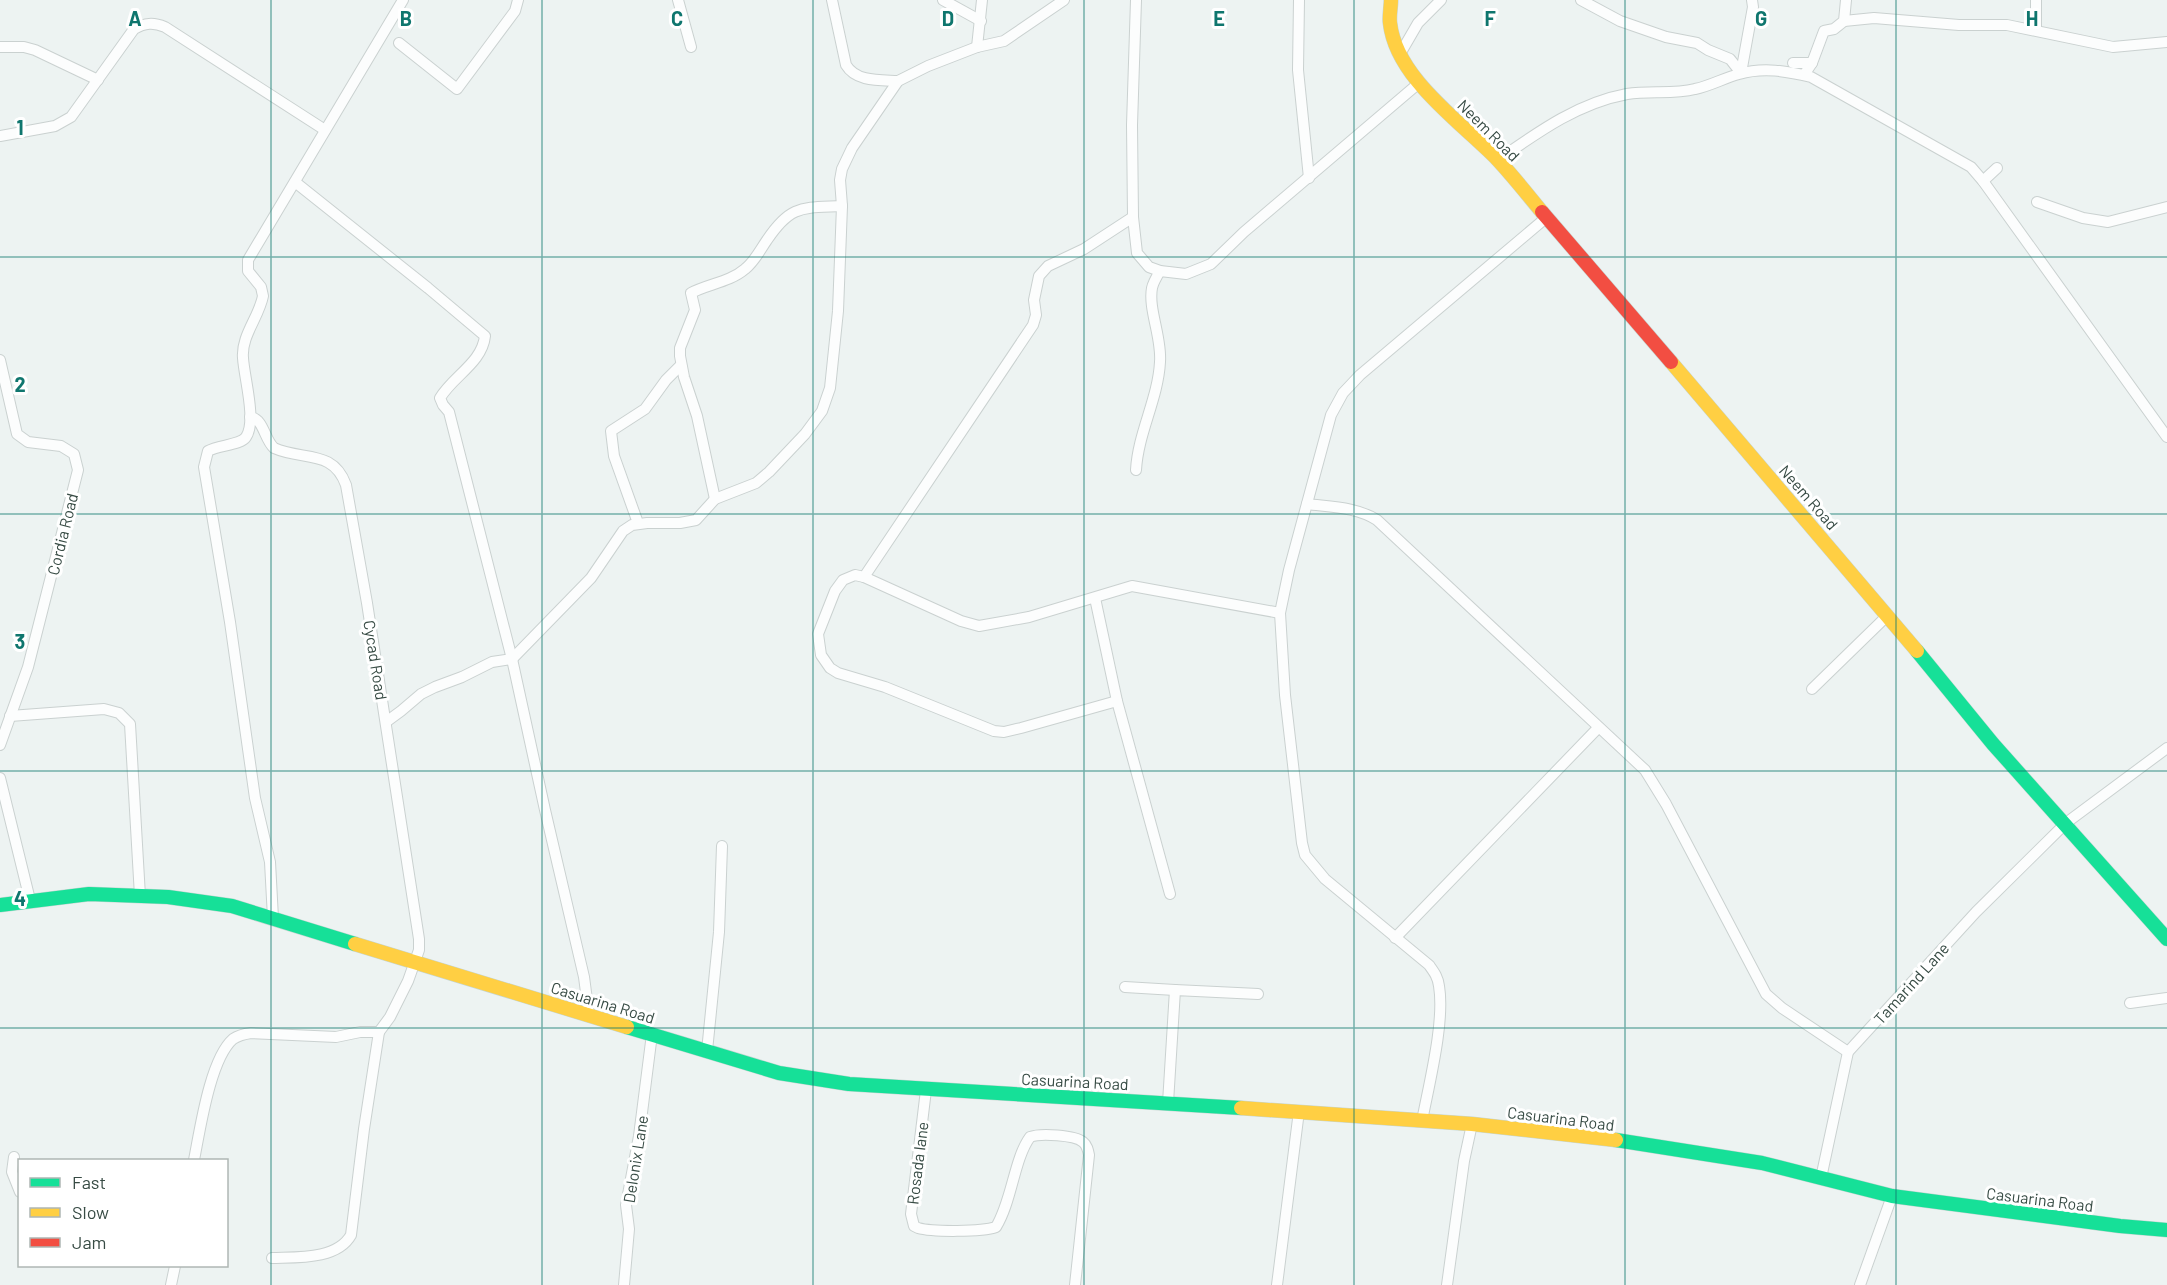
<svg xmlns="http://www.w3.org/2000/svg" width="2167" height="1285" font-family="Barlow,sans-serif">
<style>
.lines{fill:none;stroke-linecap:round;stroke-linejoin:round}
.street-casing{stroke:#cad1d0;stroke-width:12}
.fast-casing{stroke:#c5d5d1;stroke-width:15}
.slow-casing{stroke:#c5d5d1;stroke-width:15}
.jam-casing{stroke:#c5d5d1;stroke-width:15}
.street{stroke:#fcfdfd;stroke-width:10}
.fast{stroke:#16e098;stroke-width:14}
.slow{stroke:#ffcf43;stroke-width:14}
.jam{stroke:#f24e42;stroke-width:14}
.grid{fill:none;stroke:#0f766e;stroke-width:1.5;stroke-opacity:0.55}
.labels{text-anchor:middle;dominant-baseline:central;stroke-width:6;stroke-linejoin:round;paint-order:stroke}
.street-label{font-size:16px;fill:#374b44;stroke:#fff}
.grid-label{font-size:20px;text-anchor:middle;font-weight:bold;fill:#0f766e;stroke:#fff;stroke-width:6;stroke-linejoin:round;paint-order:stroke}
</style>
<rect width="100%" height="100%" fill="#edf3f2"/>
<g class="lines">
<g class="street-casing">
<g id="street">
<path d="M678,0L691,47"/>
<path d="M832,0L846,65C856,82 880,80 898,81"/>
<path d="M943,0L981,21"/>
<path d="M1136,0L1132,125L1133,217L1137,253L1149,267L1160,271L1186,274L1211,264L1244,232L1419,83"/>
<path d="M1299,0L1298,70L1309,178"/>
<path d="M1581,0L1620,21L1666,37L1697,43L1708,50L1730,59L1741,73"/>
<path d="M1844,21L1874,18L1959,25H2007L2113,47L2167,42"/>
<path d="M2036,30V0"/>
<path d="M399,43L457,89L515,11L518,0"/>
<path d="M0,47H24L35,50L98,80"/>
<path d="M977,47L982,0"/>
<path d="M1400,54L1418,23L1441,0"/>
<path d="M1793,63H1812"/>
<path d="M1741,73L1753,7L1752,0"/>
<path d="M1804,75L1812,63L1824,31L1834,29L1844,21L1846,0"/>
<path d="M0,136L55,126L71,117L134,29C145,23 153,22 165,27L325,130"/>
<path d="M1498,160C1538,132 1578,103 1627,94C1650,90 1673,95 1695,89C1710,86 1724,78 1739,74C1763,67 1787,71 1811,77L1971,167L1983,181L2167,437"/>
<path d="M1983,181L1997,168"/>
<path d="M295,182L428,288L485,336C482,363 453,376 440,398L443,405L449,412L512,659L545,810L584,977L589,1015"/>
<path d="M2037,202L2083,218L2108,222L2167,207"/>
<path d="M0,360L17,434L28,442L61,446L74,454L78,470L28,667L0,745"/>
<path d="M1136,470C1138,433 1158,399 1160,362C1162,338 1148,309 1152,288C1153,283 1157,276 1160,271"/>
<path d="M715,499L697,416L684,377L680,356V348L695,310L691,293C708,284 730,282 745,269C755,261 760,250 767,240C791,204 803,208 842,206"/>
<path d="M1307,504C1330,507 1357,507 1377,520L1645,770L1666,804L1766,994L1782,1008L1848,1052"/>
<path d="M638,523L614,456L611,431L645,409L666,380L681,365"/>
<path d="M864,577L1033,325L1036,315L1034,300L1039,276L1048,266L1084,249L1133,217"/>
<path d="M1095,598L1117,701L1170,894"/>
<path d="M1812,689L1888,615"/>
<path d="M1117,701L1021,728L1004,732L994,731L885,687L838,673L830,668L821,655L818,634L835,591L843,580L855,575L864,577L961,621L979,626L1029,617L1132,586L1280,613"/>
<path d="M10,716L104,709L119,713L130,724L140,896"/>
<path d="M386,722L401,711L421,694L435,687L462,677L492,662L512,659L591,578L623,531L632,525L647,523H680L696,520L715,499L756,483L769,472L805,434L822,411L830,388L838,311L842,206L840,180L842,169L852,148L898,81L928,66L977,47L1004,41L1064,0"/>
<path d="M0,778L30,900"/>
<path d="M273,918L270,862L255,798L230,622L204,467L208,451C218,445 241,445 246,437C257,421 244,377 243,358C241,336 259,317 263,296L261,287L248,271V260L403,0"/>
<path d="M1395,938L1598,728"/>
<path d="M1125,987L1175,990"/>
<path d="M2130,1003L2167,998"/>
<path d="M707,1051L719,932L722,846"/>
<path d="M926,1090L911,1214L914,1226L918,1228C932,1232 982,1232 996,1227C1012,1201 1014,1159 1030,1137C1040,1133 1075,1135 1083,1142C1087,1145 1088,1150 1089,1155L1075,1285"/>
<path d="M1168,1103L1175,990L1258,994"/>
<path d="M1422,1121C1429,1084 1445,1022 1439,986C1438,977 1434,972 1429,965L1325,879L1305,855L1302,843L1285,695L1280,613L1289,570L1331,415L1343,393L1360,375L1547,217"/>
<path d="M14,1157L12,1172L20,1192"/>
<path d="M194,1160C200,1130 210,1059 233,1039C239,1035 244,1034 251,1033L336,1037L360,1032H379L390,1017L408,981L419,950V939L367,603L346,485C333,449 303,461 274,448C264,439 264,419 250,417"/>
<path d="M1821,1178L1848,1052L1976,912L2066,823L2167,748"/>
<path d="M272,1258C296,1257 337,1260 351,1235L364,1129L379,1032"/>
<path d="M171,1285L175,1266"/>
<path d="M624,1285L629,1229L626,1205L639,1136L652,1034"/>
<path d="M1277,1285L1299,1111"/>
<path d="M1447,1285L1464,1161L1472,1124"/>
<path d="M1860,1285L1892,1196"/>
</g>
</g>
<g class="fast-casing">
<g id="fast">
<path d="M1917,651L1993,744L2167,939"/>
<path d="M0,905L89,894L168,897L232,906L355,944"/>
<path d="M627,1027L779,1073L849,1084L1241,1108"/>
<path d="M1616,1140L1762,1163L1892,1196L2120,1226L2167,1230"/>
</g>
</g>
<g class="slow-casing">
<g id="slow">
<path d="M1391,0C1391,7 1389,16 1390,23C1396,78 1461,122 1497,159C1513,176 1527,194 1542,212"/>
<path d="M1671,362L1917,651"/>
<path d="M355,944L627,1027"/>
<path d="M1241,1108L1472,1124L1616,1140"/>
</g>
</g>
<g class="jam-casing">
<path id="jam" d="M1542,212L1671,362"/>
</g>
<use href="#street" class="street"/>
<use href="#fast" class="fast"/>
<use href="#slow" class="slow"/>
<use href="#jam" class="jam"/>
</g>
<path class="grid" d="M271,0V1285M542,0V1285M813,0V1285M1084,0V1285M1354,0V1285M1625,0V1285M1896,0V1285M0,257H2167M0,514H2167M0,771H2167M0,1028H2167"/>
<g class="labels">
<g class="street-label">
<text transform="translate(1489 130) rotate(45)">Neem Road</text>
<text transform="translate(1809 497) rotate(49)">Neem Road</text>
<text transform="translate(62 534) rotate(-76)">Cordia Road</text>
<text transform="translate(376 660) rotate(81)">Cycad Road</text>
<text transform="translate(1911 983) rotate(-48)">Tamarind Lane</text>
<text transform="translate(603 1002) rotate(17)">Casuarina Road</text>
<text transform="translate(1075 1081) rotate(3)">Casuarina Road</text>
<text transform="translate(1561 1118) rotate(7)">Casuarina Road</text>
<text transform="translate(635 1159) rotate(-81)">Delonix Lane</text>
<text transform="translate(917 1163) rotate(-83)">Rosada lane</text>
<text transform="translate(2040 1199) rotate(7)">Casuarina Road</text>
</g>
</g>
<g class="grid-label">
<text x="135" y="26">A</text>
<text x="406" y="26">B</text>
<text x="677" y="26">C</text>
<text x="948" y="26">D</text>
<text x="1219" y="26">E</text>
<text x="1490" y="26">F</text>
<text x="1761" y="26">G</text>
<text x="2032" y="26">H</text>
<text x="20" y="135">1</text>
<text x="20" y="392">2</text>
<text x="20" y="649">3</text>
<text x="20" y="906">4</text>
</g>
<rect x="18" y="1159" width="210" height="108" fill="#ffffff" stroke="#afb7b4" stroke-width="1.5"/>
<rect x="30" y="1178" width="30" height="9" fill="#16e098" stroke="#afb7b4" stroke-width="1.5"/>
<text x="72" y="1189" font-size="18" fill="#374b44">Fast</text>
<rect x="30" y="1208" width="30" height="9" fill="#ffcf43" stroke="#afb7b4" stroke-width="1.5"/>
<text x="72" y="1219" font-size="18" fill="#374b44">Slow</text>
<rect x="30" y="1238" width="30" height="9" fill="#f24e42" stroke="#afb7b4" stroke-width="1.5"/>
<text x="72" y="1249" font-size="18" fill="#374b44">Jam</text>
</svg>
